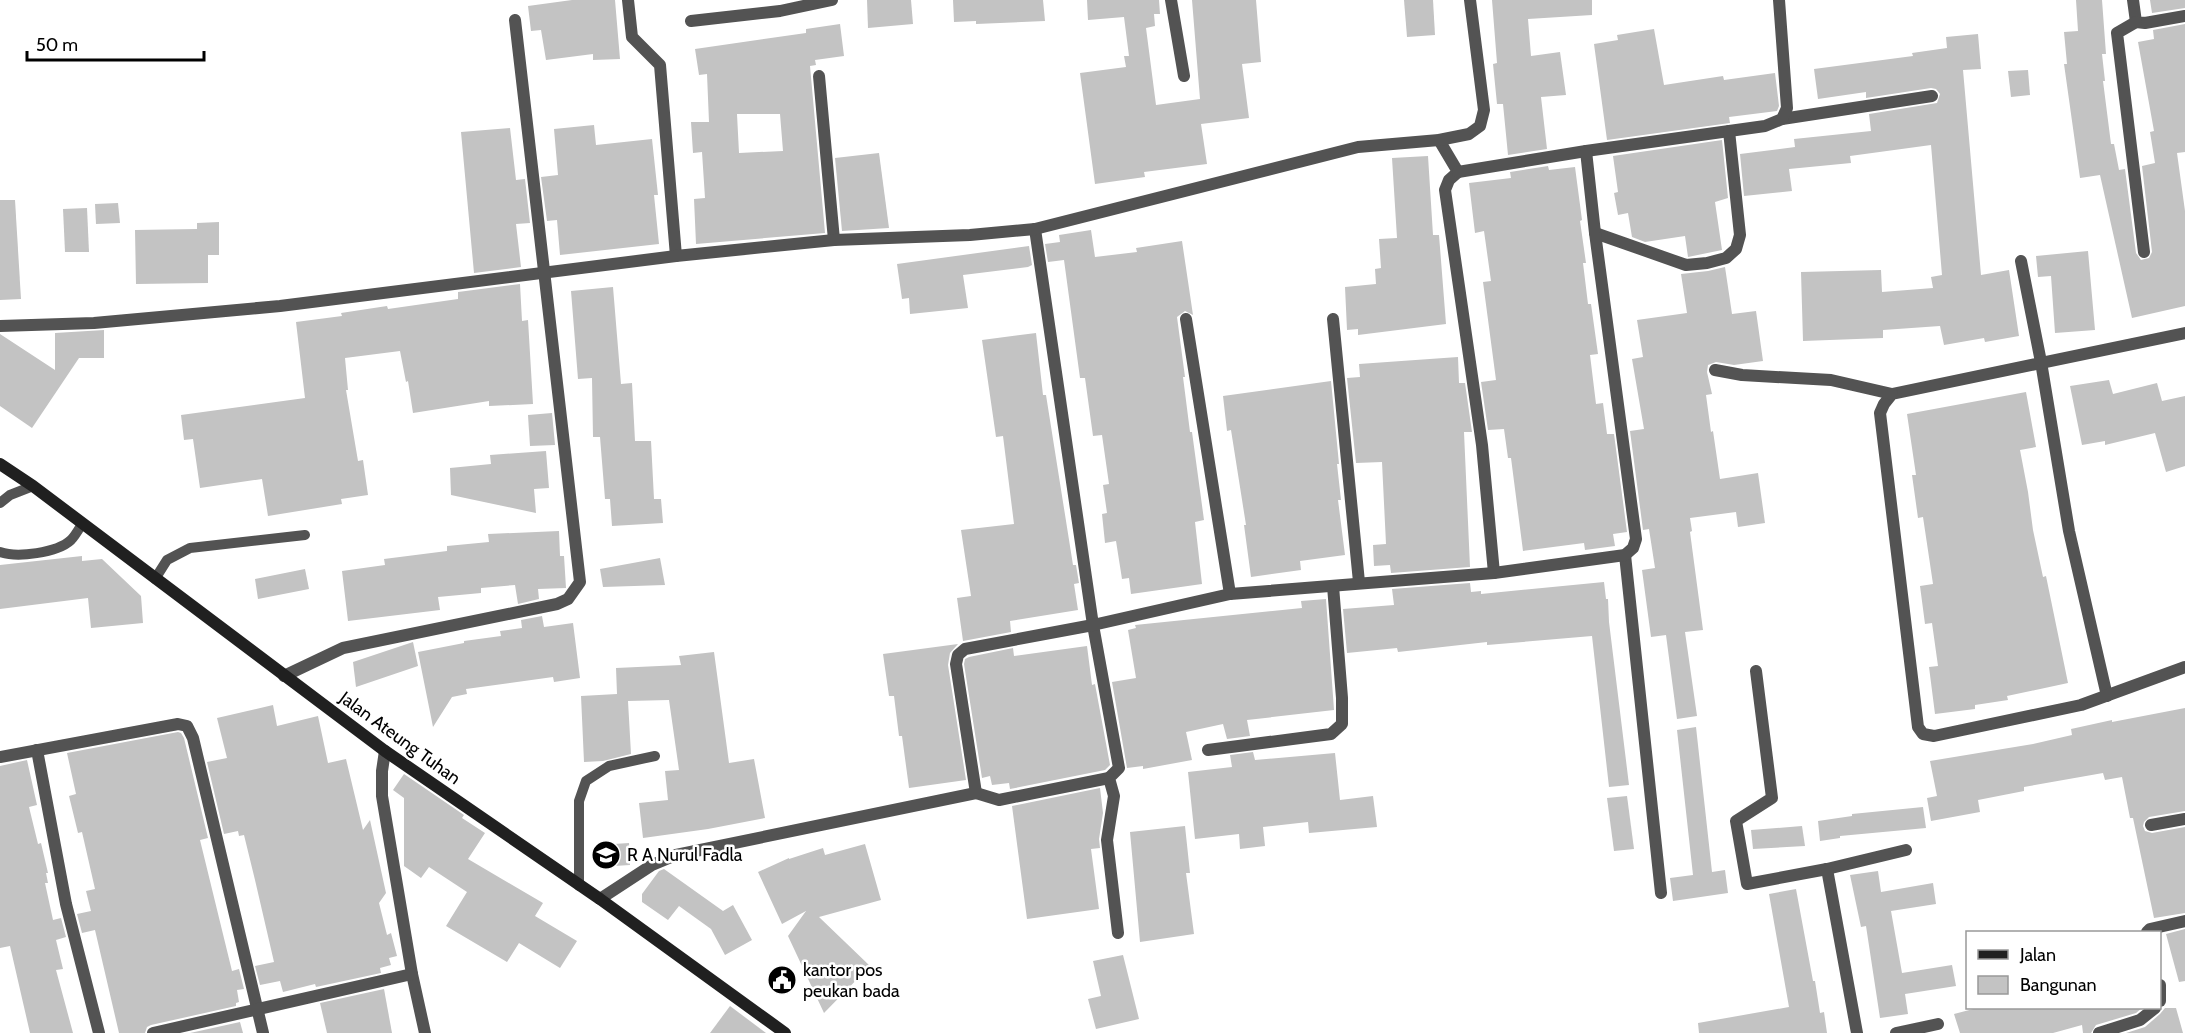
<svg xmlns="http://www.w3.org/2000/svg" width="2185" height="1033" font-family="Cabin,sans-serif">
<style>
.building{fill:#c3c3c3;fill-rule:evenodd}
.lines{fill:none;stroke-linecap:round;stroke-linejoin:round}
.lane{stroke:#535353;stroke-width:10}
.street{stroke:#535353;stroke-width:12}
.secondary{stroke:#202020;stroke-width:12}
.labels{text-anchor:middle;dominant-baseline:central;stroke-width:5;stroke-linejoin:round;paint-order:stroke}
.street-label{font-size:18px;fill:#000;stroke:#fff}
.poi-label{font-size:18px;fill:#000;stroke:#fff;text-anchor:start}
</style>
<rect width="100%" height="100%" fill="#fff"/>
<g class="building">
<path d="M572,0H615L620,59L593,60V54L546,60L541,30L531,31L528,6Z"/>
<path d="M867,0H911L913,24L868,28Z"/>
<path d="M953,0H1043L1045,21L976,24V21L954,22Z"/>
<path d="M1087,0H1159L1160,14H1154L1155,26L1146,28L1156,105L1200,99L1192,0H1256L1261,62L1242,64L1249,118L1201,124L1207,164L1144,172L1145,177L1095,184L1080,73L1126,67L1124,56H1129L1124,17L1088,20Z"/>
<path d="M1404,0H1433L1435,35L1407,37Z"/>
<path d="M1492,0H1592V15L1528,19L1531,56L1560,52L1566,95L1541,97L1547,149L1508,155L1503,104H1497L1493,64L1497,63Z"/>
<path d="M2076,0H2102L2106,54H2102L2105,81H2103L2111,144H2114L2119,170L2125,169L2136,253L2141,260L2149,258L2152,252L2142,166L2155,163L2150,132L2154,131L2138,42L2154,39L2153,30L2185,24V152L2177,153L2185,211V306L2132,318L2100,175L2080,178L2064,64H2067L2064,32L2078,31Z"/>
<path d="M2150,0H2185V8L2152,13Z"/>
<path d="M840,24L844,56L815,60L816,65L810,66L825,233L696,244L694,199L705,198L702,152L693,153L691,122H709L707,74L699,75L695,49L806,33V29ZM737,114H780L783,151L739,153Z"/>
<path d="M1654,29L1664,85L1723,76L1724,80L1775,73L1779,106L1777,111L1729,117L1730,123L1607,140L1594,44L1618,40L1617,35Z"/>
<path d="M1978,34L1981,69L1963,70L1981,275L2009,270L2019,336L1985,342L1984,338L1944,345L1940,326L1883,330V338L1803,341L1801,272L1881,270L1882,292L1933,288L1931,277L1942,275L1931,145L1850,156L1851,163L1789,169L1792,191L1744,196L1740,154L1795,147L1794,139L1871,131L1869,114L1937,103L1940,94L1936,89L1931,88L1866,98V92L1818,99L1814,69L1913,56L1912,53L1947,48L1946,37Z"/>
<path d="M2028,70L2030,95L2011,97L2008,71Z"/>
<path d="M594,125L596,145L652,139L658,195H654L659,244L560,255L557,220L547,221L541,177L558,175L554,129Z"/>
<path d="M510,128L516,180L525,179L530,223L516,224L521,267L474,273L461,132Z"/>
<path d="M1722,140L1728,198L1715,202L1722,250L1688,257L1685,236L1645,242L1632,237L1628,213L1618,215L1614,193L1618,192L1613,156Z"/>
<path d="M879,153L889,228L842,231L835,158Z"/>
<path d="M1428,156L1433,235H1439L1446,324L1358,335V329L1347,330L1345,287L1376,284L1375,269L1381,268L1379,239L1397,238L1392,158Z"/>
<path d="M1548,166L1549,170L1575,167L1582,220L1580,221L1586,263H1583L1588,304H1591L1598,354L1590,355L1596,404L1603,403L1607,434H1614L1627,532L1613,534L1615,546L1585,550L1584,543L1523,551L1511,458H1508L1504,429L1488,430L1481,382L1496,380L1483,282L1491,281L1484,231L1475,233L1469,183L1511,178L1510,172Z"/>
<path d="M0,200H15L21,299L0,300Z"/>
<path d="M118,203L120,223L96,224L95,204Z"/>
<path d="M87,208L89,252H65L63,209Z"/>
<path d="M219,222V255H208V283L136,284L135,230L197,229V223Z"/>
<path d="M1091,230L1095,257L1137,252L1136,248L1182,241L1193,315L1185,311L1177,317L1185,377H1183L1190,432H1192L1204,520L1195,522L1202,584L1131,594L1129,578L1122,579L1116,541L1105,543L1102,514L1107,513L1103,485L1109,484L1102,435L1093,436L1085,378H1080L1064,260L1048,262L1045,244L1060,242L1059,235Z"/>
<path d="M1029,246L1032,265L1028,267L963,275L968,308L910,314L909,298L902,299L897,264Z"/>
<path d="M2088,251L2095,330L2055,333L2051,276L2038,277L2036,256Z"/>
<path d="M1725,267L1732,314L1756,311L1763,361L1734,365L1716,362L1708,365L1707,372L1712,394L1706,395L1711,432L1713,431L1720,479L1758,473L1765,523L1738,527L1736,512L1690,518L1692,531L1690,532L1703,630L1685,632L1697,716L1677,719L1666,635L1651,637L1642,570L1655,568L1649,529L1643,530L1630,431L1644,429L1632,359L1643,357L1637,320L1687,313L1681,274L1708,271Z"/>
<path d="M520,284L522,321L528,320L533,404L489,406V401L413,413L408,381L406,382L400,351L345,358L348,390H346L358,461L363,460L368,495L341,499L342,504L268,516L262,479L200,488L193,439L184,440L181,415L305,398L296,322L342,316L341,313L387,306L388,309L458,299V292Z"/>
<path d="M613,287L621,384L632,383L635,441H651L654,499H661L663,523L612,526L610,499H605L600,437H593L592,378L578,379L571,291Z"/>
<path d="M104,330V358H79L32,428L0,406V334L55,370V333Z"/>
<path d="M1036,333L1043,395H1046L1073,565H1076L1079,583L1074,584L1078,610L1010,621L1011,632L963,641L957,598L971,596L961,530L1014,524L1003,436L996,437L982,340Z"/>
<path d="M1458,357L1459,383H1465L1472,432H1464L1470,567L1391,573L1390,565L1374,566L1373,545L1386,544L1382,462L1356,463L1347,378L1360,377L1359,364Z"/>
<path d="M2109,380L2113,394L2157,383L2162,401L2185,396V466L2166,472L2155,433L2105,445V441L2082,445L2070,386Z"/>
<path d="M1331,381L1339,464H1337L1341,500H1338L1345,555L1300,561L1301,570L1251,577L1244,525H1246L1231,430L1227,431L1223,396Z"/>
<path d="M2026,392L2036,447L2020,450L2028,492L2033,530L2043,577L2046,576L2068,683L2007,696L2008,700L1975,705V709L1935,714L1929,667L1938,666L1932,623L1925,624L1920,586L1933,584L1923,517L1918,518L1912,475H1916L1907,414Z"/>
<path d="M552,413L555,445L530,446L528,415Z"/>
<path d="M546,451L549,488L534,489L536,513L451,495L450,468L491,464L490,455Z"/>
<path d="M559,531L560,556H564L566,588L538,589L539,599L518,604L515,585L481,588V593L438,597L440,610L348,621L342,571L385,565L384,559L447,551V546L489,542L488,534Z"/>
<path d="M82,556V561L102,559L141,596L143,623L91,628L88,598L0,609V565Z"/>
<path d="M660,558L665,585L603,587L600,569Z"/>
<path d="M305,569L309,589L258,599L255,579Z"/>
<path d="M1604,582L1606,599H1608L1609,622L1629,785L1609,787L1592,636L1487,645V642L1398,652L1397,648L1347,653L1343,609L1394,605L1392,589L1470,583L1471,592L1481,591V594Z"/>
<path d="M1326,599L1334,710L1247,720L1250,736L1227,739L1223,724L1186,732L1192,760L1143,769V766L1127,768L1112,682L1136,678L1128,630L1136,628L1135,625L1302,608L1301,601Z"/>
<path d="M542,616L544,627L573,623L580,678L554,682L553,677L466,689L467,694L452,697L433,727L418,652L464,643V641L501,636L500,631L522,628L521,620Z"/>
<path d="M413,642L418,666L356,687L353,662Z"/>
<path d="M958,644L950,653L948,665L966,780L909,788L902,736H899L894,696H889L883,654Z"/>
<path d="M1087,646L1092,685L1095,684L1110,765L1105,770L1010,789L1009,783L992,785L990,776L982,778L964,664L965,659L969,657L1013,648L1014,656Z"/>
<path d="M714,652L729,763L754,759L765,818L708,829L643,838L639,803L668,800L665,771L679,770L669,700L628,701L631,754L603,761L584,762L581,696L617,694L616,668L681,665L679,656Z"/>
<path d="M273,705L277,726L318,716L328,763L346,759L363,830L370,820L386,893L379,903L387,935L391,933L397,956L389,958L391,965L380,968L381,973L316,987L315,984L283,992L280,981L260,985L255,966L274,962L255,880L244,835L239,836L238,831L224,834L207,762L227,758L217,718Z"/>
<path d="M2185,708V811L2149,817L2144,822L2143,826L2145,831L2152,833L2185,827V913L2154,918L2133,818H2130L2122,777L2105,780L2103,773L2024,787V791L1978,800L1980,812L1931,821L1927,798L1937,796L1930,761L2033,744L2072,735L2071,729L2112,720V722Z"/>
<path d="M1696,727L1712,872L1725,870L1728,893L1673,901L1670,878L1693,875L1677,730Z"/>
<path d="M178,732L181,733L184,738L208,838L200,840L232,971L239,969L244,989L237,990L239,1002L236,1003V1006L151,1025L147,1027L145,1033H119L95,930L82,933L77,914L91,911L86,891L95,889L82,832L78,833L69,796L76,794L67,753Z"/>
<path d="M1253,752L1255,760L1335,753L1340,800L1373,796L1377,827L1309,833L1308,822L1263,827L1265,846L1240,849L1239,834L1195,839L1188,772L1232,767L1230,755Z"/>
<path d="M27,760L37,805L29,807L38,844L41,843L48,873H46L48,883H45L53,920L61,918L66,937L56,940L63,969L56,970L73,1033H30L10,946L0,948V766Z"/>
<path d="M404,774L464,815L462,818L485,833L468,859L543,903L535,916L577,941L560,968L519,943L507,962L446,926L467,892L429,867L421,878L404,866V798L393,790Z"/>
<path d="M1100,788L1103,813L1099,839L1100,848L1091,849L1099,909L1027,919L1012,806Z"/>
<path d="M1627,796L1634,849L1614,851L1607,798Z"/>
<path d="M1923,807L1926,828L1840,836V838L1820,841L1818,821L1852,816V814Z"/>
<path d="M1185,826L1190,873H1186L1194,934L1140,942L1130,832Z"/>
<path d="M1802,826L1805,846L1753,849L1751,830Z"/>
<path d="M629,843L630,865L599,867L598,845Z"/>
<path d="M865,844L881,900L819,917L870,966L824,1013L788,936L806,911L782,924L758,872L789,858V859L823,848L825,855Z"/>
<path d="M664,869L723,911L733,905L752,940L725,955L711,929L679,906L668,920L642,902V894L659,871Z"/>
<path d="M1878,871L1881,892L1933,883L1936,904L1891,911L1902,973L1952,965L1956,986L1905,994L1908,1014L1880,1018L1866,926L1861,927L1850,875Z"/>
<path d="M1796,889L1813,981H1815L1820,1013L1824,1012L1827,1033H1699L1698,1023L1789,1007L1769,894Z"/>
<path d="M2185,929V981L2179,982L2166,934Z"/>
<path d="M1123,955L1139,1019L1096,1029L1088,999L1101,996L1093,961Z"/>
<path d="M384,989L392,1033H327L320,1003Z"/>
<path d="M730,1006L766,1033H710Z"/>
<path d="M1977,1008H2142L2136,1013L2096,1025L2091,1033H2083L2082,1025L2053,1033H1960L1954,1014Z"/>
<path d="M2165,1008H2176L2183,1033H2126L2145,1027L2160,1014Z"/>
<path d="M240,1022L243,1033H190Z"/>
</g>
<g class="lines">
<g class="lane">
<path d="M0,503L10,495L33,486"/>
<path d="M0,552C17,558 57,553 71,540C75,536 79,529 82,524"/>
<path d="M155,579L167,560L190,548L305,535"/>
<path d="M579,886V801L586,781L609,766L655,756"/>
</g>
<g class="street">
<path d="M628,0L632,37L660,65L676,256"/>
<path d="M1171,0L1184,76"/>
<path d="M2133,0L2136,22L2145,23L2185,16"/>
<path d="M691,21L780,11L832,0"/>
<path d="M2136,22L2117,33L2144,252"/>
<path d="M819,76L834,240"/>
<path d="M1782,119L1932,96"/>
<path d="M1439,140L1458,172L1449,180L1445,190L1482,445L1494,573"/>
<path d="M1458,172L1586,151L1765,126L1782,119L1787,108L1779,0"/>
<path d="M1035,229L1093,625L1119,768L1109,778L1114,796L1107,840L1118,933"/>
<path d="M1595,233L1686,265L1707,263L1726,258L1736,249L1740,235L1729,131"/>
<path d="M2021,261L2041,362L2069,531L2107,696"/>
<path d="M1186,319L1230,594"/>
<path d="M1333,319L1359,582"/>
<path d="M0,326L94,323L280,306L676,256L834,240L970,235L1035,229L1358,147L1439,140L1469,134L1480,126L1484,110L1470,0"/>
<path d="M2185,333L1892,394L1884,404L1880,413L1918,727L1923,734L1934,736L2081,705L2185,667"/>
<path d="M1715,370L1742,375L1831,380L1892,394"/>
<path d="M1625,555L1661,893"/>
<path d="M1756,671L1772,798L1736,821L1747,884L1827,869L1906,850"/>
<path d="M284,676L343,648L557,604L568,599L580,582L515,20"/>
<path d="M37,750L66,904L99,1033"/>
<path d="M1208,750L1331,734L1342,724V698L1333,586"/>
<path d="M385,751L382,771V796L412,974L425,1033"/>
<path d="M0,757L178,724L187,726L193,738L263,1033"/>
<path d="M976,793L999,800L1109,778"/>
<path d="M2151,825L2185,819"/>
<path d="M1827,869L1857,1033"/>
<path d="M600,899L652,865L676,855L976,793L956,664L958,655L965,649L1093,625L1230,594L1494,573L1625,555L1633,548L1636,539L1595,233L1586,151"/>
<path d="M2147,932L2150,929L2185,921"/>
<path d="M2160,985V1001"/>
<path d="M153,1033L412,974"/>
<path d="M1896,1033L1938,1024"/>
<path d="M2099,1033L2140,1020L2155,1008"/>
</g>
<path class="secondary" d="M0,464L33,486L385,751L600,899L785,1033"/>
</g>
<defs>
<g id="school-disc" transform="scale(1.5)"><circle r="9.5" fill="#000" stroke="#fff"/><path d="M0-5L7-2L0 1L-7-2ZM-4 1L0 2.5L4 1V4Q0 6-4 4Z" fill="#fff"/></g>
<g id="civic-disc" transform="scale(1.5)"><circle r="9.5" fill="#000" stroke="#fff"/><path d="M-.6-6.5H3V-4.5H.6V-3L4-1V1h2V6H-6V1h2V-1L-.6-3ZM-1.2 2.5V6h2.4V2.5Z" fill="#fff"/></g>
</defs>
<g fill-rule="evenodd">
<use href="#school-disc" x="606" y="855"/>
<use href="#civic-disc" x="782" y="980"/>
</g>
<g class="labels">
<g class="street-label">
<text transform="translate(400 738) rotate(36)">Jalan Ateung Tuhan</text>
</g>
<g class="poi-label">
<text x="627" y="855">R A Nurul Fadla</text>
<text x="803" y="970">kantor pos<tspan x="803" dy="21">peukan bada</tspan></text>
</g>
</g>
<rect x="1966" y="931" width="195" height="78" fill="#ffffff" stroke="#999999" stroke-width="1.5"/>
<rect x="1978" y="950" width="30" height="9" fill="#202020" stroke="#999999" stroke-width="1.5"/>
<text x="2020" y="961" font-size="18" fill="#000000">Jalan</text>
<rect x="1978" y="976" width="30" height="18" fill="#c3c3c3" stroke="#999999" stroke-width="1.5"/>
<text x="2020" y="991" font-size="18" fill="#000000">Bangunan</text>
<path d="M27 51v9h177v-9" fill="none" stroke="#000000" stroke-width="3"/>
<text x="36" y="51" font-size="18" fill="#000000" stroke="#ffffff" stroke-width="4.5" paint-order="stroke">50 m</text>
</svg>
